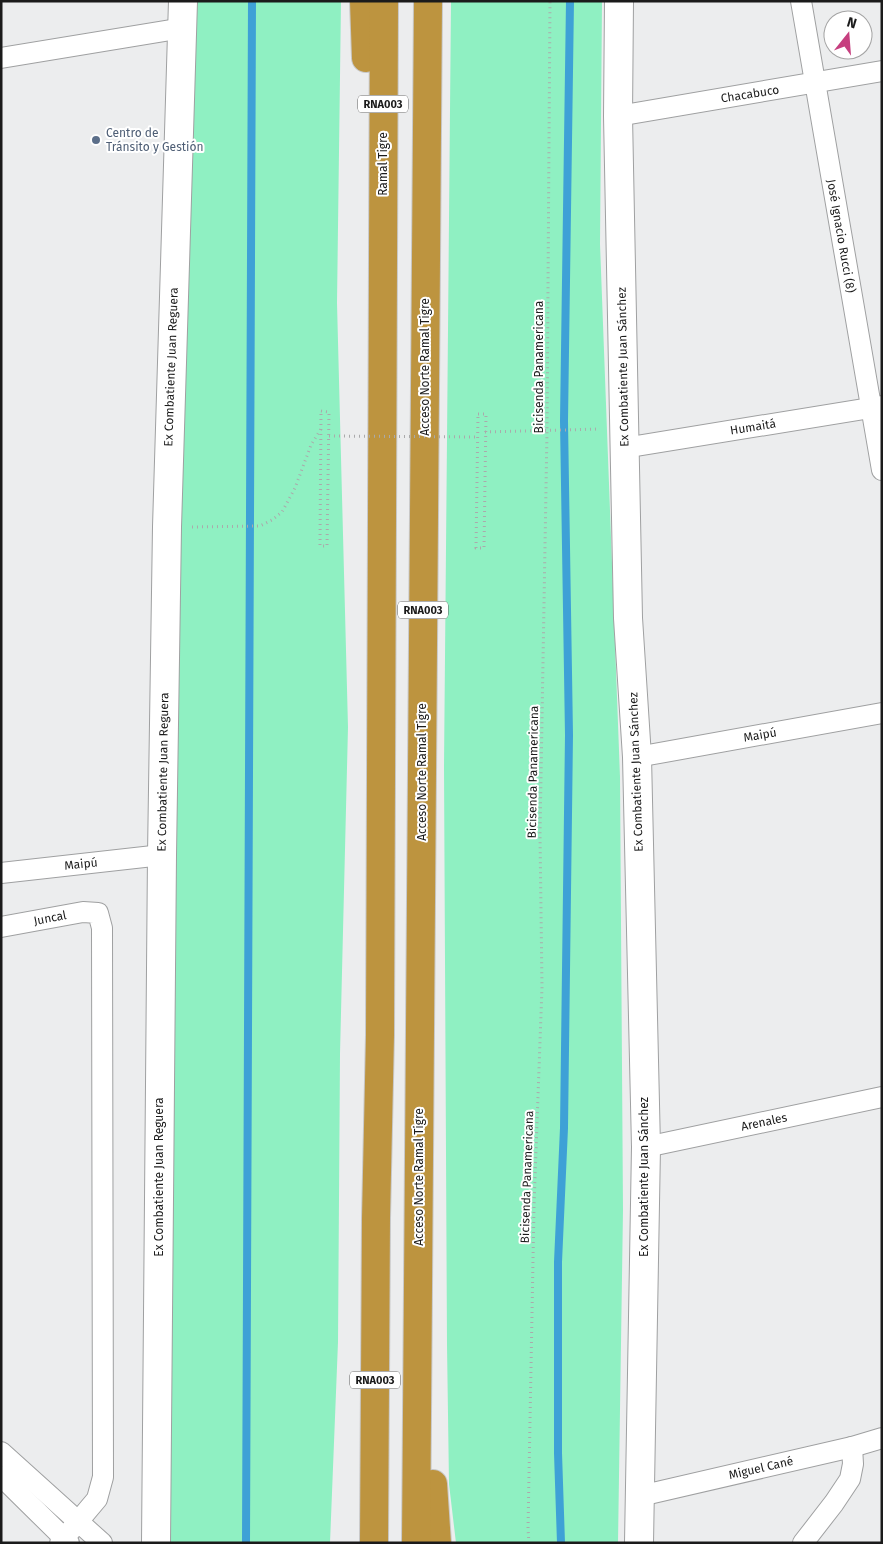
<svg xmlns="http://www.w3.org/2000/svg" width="883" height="1544" font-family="'Fira Sans',sans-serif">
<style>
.grass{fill:#8ff0c2}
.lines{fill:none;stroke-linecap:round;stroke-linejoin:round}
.stream{stroke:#3ea1d6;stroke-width:8}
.street-casing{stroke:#9fa0a1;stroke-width:22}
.secondary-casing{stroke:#9fa0a1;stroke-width:30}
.highway-casing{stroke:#c8c8c8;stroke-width:30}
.path{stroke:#aaaaab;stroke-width:3;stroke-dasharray:1 4;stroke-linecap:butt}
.street{stroke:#fff;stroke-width:20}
.secondary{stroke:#fff;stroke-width:28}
.highway{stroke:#bd943f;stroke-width:28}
.path-bridge{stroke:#aaaaab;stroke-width:3;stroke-dasharray:1 4;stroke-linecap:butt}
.service-dot{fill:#5c6f8a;stroke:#fff;stroke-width:2}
.labels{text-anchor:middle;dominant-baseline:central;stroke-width:4;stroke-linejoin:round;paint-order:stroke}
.shield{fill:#fff;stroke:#5f5f5f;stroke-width:1}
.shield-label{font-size:11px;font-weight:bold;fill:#1b1b1b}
.street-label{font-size:12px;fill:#1b1b1b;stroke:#fff}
.service-label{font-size:12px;fill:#4e5e75;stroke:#fff;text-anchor:start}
</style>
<rect width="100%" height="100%" fill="#ecedee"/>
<g class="grass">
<path d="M187,1H341L337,303L348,727L340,1054L338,1342L330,1543H161Z"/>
<path d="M451,1H602L600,244L620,777L623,1210L618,1543H456L449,1484L447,1345L444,767Z"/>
</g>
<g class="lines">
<g class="stream">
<path d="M246,1543L252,1"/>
<path d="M561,1543L558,1453V1262L564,1128L569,735L564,421L570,1"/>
</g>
<g class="street-casing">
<g id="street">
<path d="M801,1L882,470"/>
<path d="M1,58L183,28"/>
<path d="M618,116L882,71"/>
<path d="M624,448L882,406"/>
<path d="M637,757L882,713"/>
<path d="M1,873L162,855"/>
<path d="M1,927L83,912L98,913L102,928L103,1477L97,1499L60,1543"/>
<path d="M646,1147L882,1097"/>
<path d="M1,1452L102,1543"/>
<path d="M1,1476L69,1543"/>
<path d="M640,1496L852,1447L882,1438"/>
<path d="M803,1543L834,1503L850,1479L853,1464L852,1447"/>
</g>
</g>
<g class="secondary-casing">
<g id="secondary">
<path d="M619,1L618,116L628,618L637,757L646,1147L639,1543"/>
<path d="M156,1543L162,855L167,527L183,1"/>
</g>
</g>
<g class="highway-casing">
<g id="highway">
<path d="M364,1L366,58"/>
<path d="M433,1484L437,1543"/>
<path d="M374,1543L376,1218L380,1035L384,1"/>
<path d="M416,1543L428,1"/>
</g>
</g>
<g class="path">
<path d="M321,411L329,412L327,546H320Z"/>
<path d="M478,414H486L484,548H476Z"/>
<path d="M485,432L600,429"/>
<path d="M192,527L260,526L272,520L282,512L295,488L311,445L321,429"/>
<path d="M529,1543L528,1529L534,1206L542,987L540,834L547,431L550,1"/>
</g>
<use href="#street" class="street"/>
<use href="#secondary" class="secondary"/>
<use href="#highway" class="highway"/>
<path class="path-bridge" d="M329,436L478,437"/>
</g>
<circle class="service-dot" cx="96" cy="140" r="5"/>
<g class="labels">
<g class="shield">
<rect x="358" y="95.5" width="50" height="17" rx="4"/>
<rect x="398" y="601.5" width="50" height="17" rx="4"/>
<rect x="350" y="1371.5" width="50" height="17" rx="4"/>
</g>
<g class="shield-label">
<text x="383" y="104">RNA003</text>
<text x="423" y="610">RNA003</text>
<text x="375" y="1380">RNA003</text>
</g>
<g class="street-label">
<text transform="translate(750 94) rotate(-9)">Chacabuco</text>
<text transform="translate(383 164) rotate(-90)">Ramal Tigre</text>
<text transform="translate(841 236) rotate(80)">José Ignacio Rucci (8)</text>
<text transform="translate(171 367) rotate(-88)">Ex Combatiente Juan Reguera</text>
<text transform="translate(425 367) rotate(-90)">Acceso Norte Ramal Tigre</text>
<text transform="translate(539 367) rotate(-90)">Bicisenda Panamericana</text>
<text transform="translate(623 367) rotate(-91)">Ex Combatiente Juan Sánchez</text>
<text transform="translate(753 427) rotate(-9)">Humaitá</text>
<text transform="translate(760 735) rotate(-10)">Maipú</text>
<text transform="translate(163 772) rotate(-89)">Ex Combatiente Juan Reguera</text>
<text transform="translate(422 772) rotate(-90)">Acceso Norte Ramal Tigre</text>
<text transform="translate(533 772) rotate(-89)">Bicisenda Panamericana</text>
<text transform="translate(636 772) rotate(-92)">Ex Combatiente Juan Sánchez</text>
<text transform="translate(81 864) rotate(-6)">Maipú</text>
<text transform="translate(50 918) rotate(-11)">Juncal</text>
<text transform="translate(764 1122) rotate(-12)">Arenales</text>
<text transform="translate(159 1177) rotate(-90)">Ex Combatiente Juan Reguera</text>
<text transform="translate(419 1177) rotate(-90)">Acceso Norte Ramal Tigre</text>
<text transform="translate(527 1177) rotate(-88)">Bicisenda Panamericana</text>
<text transform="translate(644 1177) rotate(-90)">Ex Combatiente Juan Sánchez</text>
<text transform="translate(761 1468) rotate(-13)">Miguel Cané</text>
</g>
<g class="service-label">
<text x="106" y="133">Centro de<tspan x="106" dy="14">Tránsito y Gestión</tspan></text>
</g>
</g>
<rect width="883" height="1544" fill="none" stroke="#1b1b1b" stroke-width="5"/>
<g transform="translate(848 35) rotate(17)"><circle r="24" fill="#ffffff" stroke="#a4a4a4"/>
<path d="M0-4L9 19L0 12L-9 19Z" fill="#c63f7f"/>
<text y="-8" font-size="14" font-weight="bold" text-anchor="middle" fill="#1b1b1b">N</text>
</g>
</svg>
